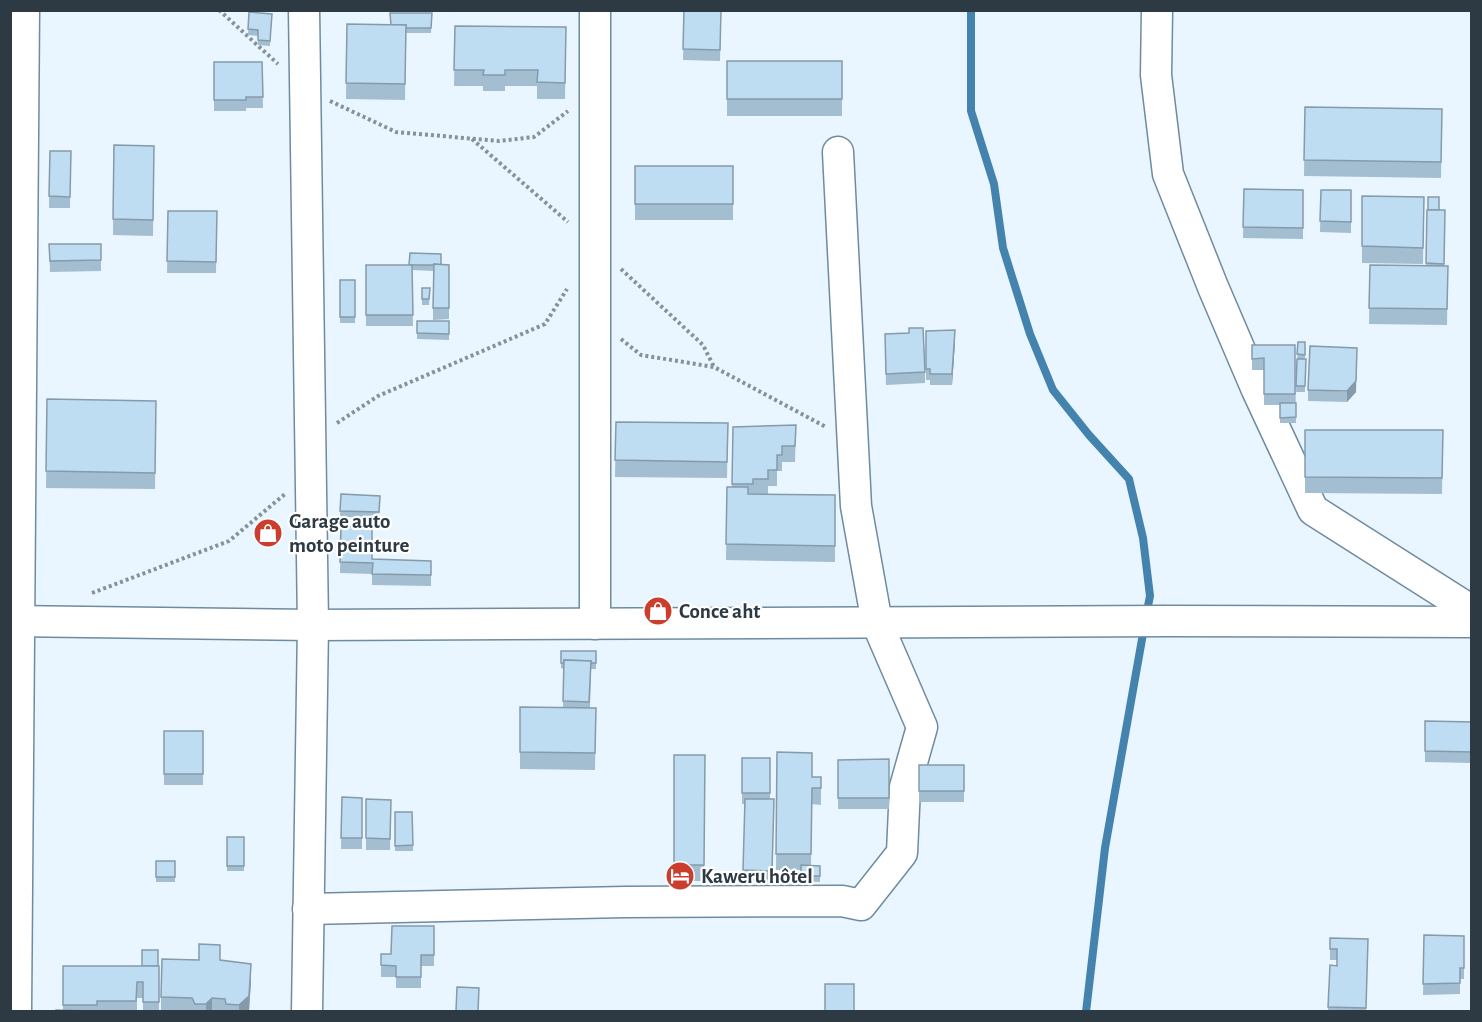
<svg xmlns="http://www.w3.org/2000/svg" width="1482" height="1022" font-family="'Alegreya Sans',sans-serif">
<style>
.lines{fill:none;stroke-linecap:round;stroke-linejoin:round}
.stream{stroke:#4483ad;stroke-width:8}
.minor-casing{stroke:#6f8ba0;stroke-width:33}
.path{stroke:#85919b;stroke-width:4;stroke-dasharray:3 3;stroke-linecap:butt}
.minor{stroke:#fff;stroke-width:30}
.wall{fill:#a3bed1}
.shaded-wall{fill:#859baa}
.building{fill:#beddf3;stroke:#859baa;stroke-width:1.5}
.labels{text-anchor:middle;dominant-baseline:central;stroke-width:4.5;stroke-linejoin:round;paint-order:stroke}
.poi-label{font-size:21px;font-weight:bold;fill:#2e3a43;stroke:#fff;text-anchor:start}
</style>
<rect width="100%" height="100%" fill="#e9f5ff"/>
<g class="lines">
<g class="stream">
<path d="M971,10V111L994,184L1003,248L1030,334L1053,390L1089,435L1129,479L1143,538L1150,596L1146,616"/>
<path d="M1086,1012L1105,848L1144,628"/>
</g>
<g class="minor-casing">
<g id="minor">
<path d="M304,10L313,625L307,1012"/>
<path d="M1157,10L1156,75L1168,174L1213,287L1257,390L1313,510L1472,611"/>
<path d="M10,621L313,625L1166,621L1472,622"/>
<path d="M595,624V12"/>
<path d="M308,909L625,902L842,901L861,905L902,853L905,787L922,727L877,623L856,506L838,152"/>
<path d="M16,1012L24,10"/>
</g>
</g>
<g class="path">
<path d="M219,10L278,64"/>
<path d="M330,101L396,132L499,141L534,137L568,111"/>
<path d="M472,139L568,222"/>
<path d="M621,269L703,345L714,367"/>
<path d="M621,339L641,355L714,367L826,427"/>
<path d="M337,423L378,396L545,324L567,289"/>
<path d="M92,593L229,541L285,494"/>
</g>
<use href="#minor" class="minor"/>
</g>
<g class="wall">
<path d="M684,10H721L720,61L683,60Z"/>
<path d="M249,12L272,14L270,46L258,45V36L248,35Z"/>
<path d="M432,13L431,33H406L405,100L346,99L347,24L391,25Z"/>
<path d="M455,26L566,27L565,99H537V86H505V91H483V86H454Z"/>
<rect x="727" y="61" width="115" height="55"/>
<path d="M214,62H262L263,108H246V111H214Z"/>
<path d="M1305,107L1442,109L1441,178L1304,176Z"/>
<path d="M114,145L154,146L153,236L113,235Z"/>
<path d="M50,151H71L70,208H49Z"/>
<rect x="635" y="166" width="98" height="54"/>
<path d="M1244,189L1303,190V239L1243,238Z"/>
<path d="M1321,190H1351V233L1320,232Z"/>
<path d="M1362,196L1424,197L1423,264L1362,263Z"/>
<path d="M1427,210H1445L1444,266H1448L1447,325L1369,324L1370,265L1426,266Z"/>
<path d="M168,211H217L216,273H167Z"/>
<path d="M49,244H101V271L50,272Z"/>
<path d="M366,265H449V319L433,320V271L412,270L413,326H366Z"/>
<rect x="340" y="280" width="15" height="43"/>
<path d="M422,288H430L429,305H422Z"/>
<path d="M417,321H449V340L417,339Z"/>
<path d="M926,331L955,342L952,385H930V380H926Z"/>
<path d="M909,333L925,372V383L886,385L885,334Z"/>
<path d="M1298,342H1305V392H1296Z"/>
<path d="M1252,345H1295L1296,423H1280V405H1264V370H1252Z"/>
<path d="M1308,390L1356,392L1347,402L1308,401Z"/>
<path d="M47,399L156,401L155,489L46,488Z"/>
<path d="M616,422L728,423L727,478L615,477Z"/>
<path d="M796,425L795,462H782V471H777V486H768V494L835,495V562L726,560L727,487H732L733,427Z"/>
<path d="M1305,430H1443L1442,494L1305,493Z"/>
<path d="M341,494L380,496L379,518L340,517Z"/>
<path d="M341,526L372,559L431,561V586L372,585V574L340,573Z"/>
<path d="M561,651H596V669H591L590,708H596L595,770L520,769V707H563L564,669L561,668Z"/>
<path d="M1472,722V763L1425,762V751Z"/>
<rect x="164" y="731" width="39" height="54"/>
<path d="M777,752L812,777H821V805L812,804L811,866H820V882L801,881V870H776Z"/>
<path d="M674,755H705L704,881H674Z"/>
<path d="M742,758H770V799H774L772,882L743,881L745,804H742Z"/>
<path d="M889,759V809H838V760Z"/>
<rect x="919" y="765" width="45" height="37"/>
<path d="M342,797L362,798V849H341Z"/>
<path d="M366,799L391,800L390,850H366Z"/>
<path d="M395,812L413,845V851H395Z"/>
<rect x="227" y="837" width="17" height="34"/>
<rect x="156" y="861" width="19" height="21"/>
<path d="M434,926V966H421V988H396V977H381V954H391Z"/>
<path d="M1424,935L1464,936V979H1460V994L1423,995Z"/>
<path d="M1330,938L1368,939L1366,1011H1328L1330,965L1337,966V960H1330Z"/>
<path d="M220,960L251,980L249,1011H161V997Z"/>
<path d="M63,966H159V1011H143V998H137V1011H55H63Z"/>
</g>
<g class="shaded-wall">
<path d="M955,330V342L952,385V374Z"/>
<path d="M1357,348L1356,392L1347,402V391Z"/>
<path d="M251,964V980L249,1011H239V1005Z"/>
<path d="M212,998V1011H206V1004Z"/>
</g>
<g class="building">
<path d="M684,10H721L720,50L683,49Z"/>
<path d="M249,12L272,14L270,41L258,40V30L248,29Z"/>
<path d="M390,13H432L431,28H406V25H391Z"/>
<path d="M347,24L406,25L405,84L346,83Z"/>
<path d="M455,26L566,27L565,83L537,82L538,70H505V75H483L484,70H454Z"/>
<rect x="727" y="61" width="115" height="38"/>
<path d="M214,62H262L263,97H246V100H214Z"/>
<path d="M1305,107L1442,109L1441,162L1304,160Z"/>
<path d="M114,145L154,146L153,220L113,219Z"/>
<path d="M50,151H71L70,197L49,196Z"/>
<rect x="635" y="166" width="98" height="38"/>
<path d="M1244,189L1303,190V228L1243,227Z"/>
<path d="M1321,190H1351V222L1320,221Z"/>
<path d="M1362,196L1424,197L1423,248L1362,246Z"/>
<rect x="1428" y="197" width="11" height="13"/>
<path d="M1427,210H1445L1444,264L1426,263Z"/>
<path d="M168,211H217L216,262L167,261Z"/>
<path d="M49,244H101V260L50,261Z"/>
<path d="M410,253L441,254V265L434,264V265H409Z"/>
<path d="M434,264L449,265V308H433Z"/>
<path d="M366,265H412L413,315H366Z"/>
<path d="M1370,265L1448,266L1447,309L1369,308Z"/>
<rect x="340" y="280" width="15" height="37"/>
<path d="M422,288H430L429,299H422Z"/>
<path d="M417,321H449V334L417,333Z"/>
<path d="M909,328H923L925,372L886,374L885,334L909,333Z"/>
<path d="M955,330L952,374H930V369H926V331Z"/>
<path d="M1298,342H1305V355L1297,354Z"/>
<path d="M1252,345H1295V394H1264V358L1252,359Z"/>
<path d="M1310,346L1357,348L1356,381L1347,391L1308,390Z"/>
<path d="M1297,359H1306L1305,386H1296Z"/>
<path d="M47,399L156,401L155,473L46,471Z"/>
<path d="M1280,403H1296V417L1280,418Z"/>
<path d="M616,422L728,423L727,462L615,460Z"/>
<path d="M796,425L795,446H782V455H777V470H768V479H753V484H732L733,427Z"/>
<path d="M1305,430H1443L1442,478L1305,477Z"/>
<path d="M727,487H748V494L835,495V546L726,544Z"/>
<path d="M341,494L380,496L379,512L340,511Z"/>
<path d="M341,526L372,527V559L431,561V575L372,574L373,563L340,562Z"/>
<path d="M561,651H596V663H591V661L564,660V663H561Z"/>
<path d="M564,660L591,661L589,702L563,701Z"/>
<path d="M520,707L596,708L595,753L520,752Z"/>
<path d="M1425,721L1472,722V752L1425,751Z"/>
<rect x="164" y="731" width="39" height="43"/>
<path d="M777,752L812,753V777H821V788H812L811,854H776Z"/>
<path d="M674,755H705L704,865H674Z"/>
<rect x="742" y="758" width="28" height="35"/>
<path d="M889,759V798H838V760Z"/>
<rect x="919" y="765" width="45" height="26"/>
<path d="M342,797L362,798V838H341Z"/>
<path d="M366,799L391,800L390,839L366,838Z"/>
<path d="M745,799H774L772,871L743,870Z"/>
<path d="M395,812H412L413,845L395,846Z"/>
<rect x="227" y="837" width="17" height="29"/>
<rect x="156" y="861" width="19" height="16"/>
<path d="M801,865L820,866V876H801Z"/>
<path d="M392,926H434V955H421V977H396V966L381,965V954H391Z"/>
<path d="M1424,935L1464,936V968H1460V983L1423,984Z"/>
<path d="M1330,938L1368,939L1366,1008L1328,1007L1330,965L1337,966V949H1330Z"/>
<path d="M199,944L220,945V960L251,964L249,996L239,1005L226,1004L225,999L212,998L206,1004H195L192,998L161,997L162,959L199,960Z"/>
<rect x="142" y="950" width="16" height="16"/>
<path d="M63,966H159V1002H143V982H137L136,1001H97V1005H63Z"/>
<rect x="825" y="984" width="29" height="27"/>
<path d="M457,987L479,988L478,1011H456Z"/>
<path d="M56,1010L90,1011H91H55Z"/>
</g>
<defs>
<g id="shop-disc" transform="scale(1.5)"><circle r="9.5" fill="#cb3e2d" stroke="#fff"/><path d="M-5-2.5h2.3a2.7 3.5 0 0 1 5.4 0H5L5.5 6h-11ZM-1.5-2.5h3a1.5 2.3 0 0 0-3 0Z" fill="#fff"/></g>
<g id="hotel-disc" transform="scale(1.5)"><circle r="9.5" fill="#cb3e2d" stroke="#fff"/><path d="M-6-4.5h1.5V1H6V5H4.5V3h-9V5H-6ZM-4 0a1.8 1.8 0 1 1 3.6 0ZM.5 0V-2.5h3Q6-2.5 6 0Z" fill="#fff"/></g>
</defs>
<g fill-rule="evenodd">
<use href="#shop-disc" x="268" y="533"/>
<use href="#shop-disc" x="658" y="611"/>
<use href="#hotel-disc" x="680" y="876"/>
</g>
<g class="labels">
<g class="poi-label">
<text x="289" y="521">Garage auto<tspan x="289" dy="24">moto peinture</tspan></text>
<text x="679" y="611">Conce aht</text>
<text x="701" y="876">Kaweru hôtel</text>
</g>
</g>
<rect width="1482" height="1022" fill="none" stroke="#2e3a43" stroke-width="24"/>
</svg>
